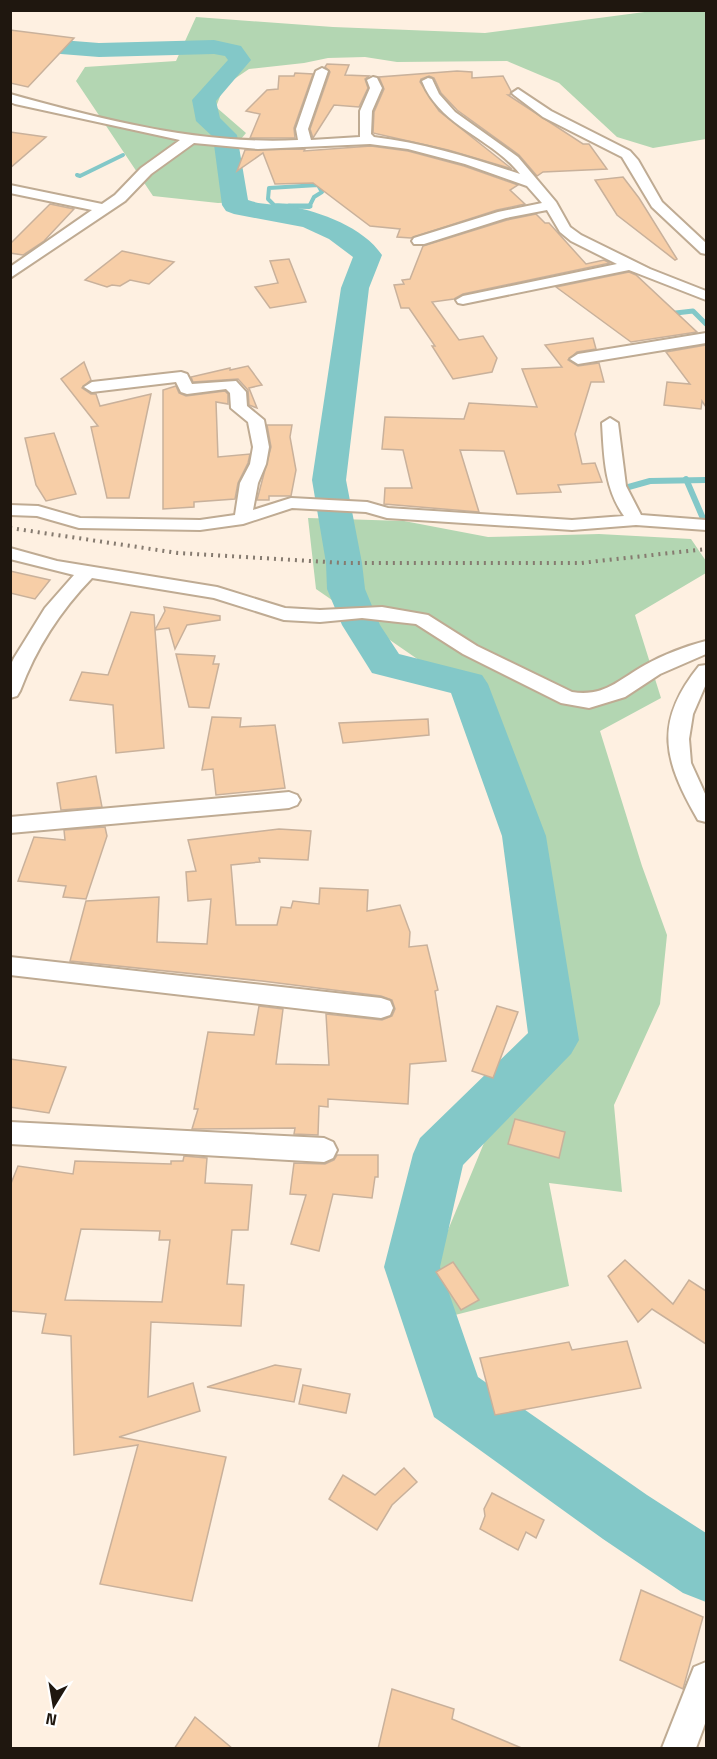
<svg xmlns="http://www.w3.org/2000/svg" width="717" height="1759" font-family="'Titillium Web',sans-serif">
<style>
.green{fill:#b3d6b2}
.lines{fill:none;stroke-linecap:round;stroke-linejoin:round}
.stream-far2{stroke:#83c8c8;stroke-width:4}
.stream-far1{stroke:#83c8c8;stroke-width:5}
.stream{stroke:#83c8c8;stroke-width:6}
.river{fill:#83c8c8;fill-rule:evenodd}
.building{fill:#f7cea7;stroke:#c9b19b;stroke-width:1.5;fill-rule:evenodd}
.street-casing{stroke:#bfab93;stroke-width:4}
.street{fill:#fff;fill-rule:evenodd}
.rail{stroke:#867b70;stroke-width:4;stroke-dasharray:2 5;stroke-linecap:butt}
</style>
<rect width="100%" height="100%" fill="#fef0e1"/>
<g class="green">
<path d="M652,11H706V139L653,148L617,137L559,83L507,61L397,62L365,57L328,58L304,63L249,69L224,86L216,107L246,133L230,152L238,169L242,202L218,203L153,196L76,81L85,67L176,61L196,17L333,27L485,33Z"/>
<path d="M308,518L404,521L488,537L599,534L691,539L706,561V573L635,615L661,698L600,731L642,866L667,935L660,1004L614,1105L622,1192L549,1183L569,1286L408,1327L555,971L455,685L316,589Z"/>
</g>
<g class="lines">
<g class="stream-far2">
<path d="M77,175L80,176L123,155"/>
<path d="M318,185L322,192L314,197L309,207L274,205L268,199L269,188Z"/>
</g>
<g class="stream-far1">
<path d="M289,206H310"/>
<path d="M667,314L693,311L706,324"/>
</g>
<g class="stream">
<path d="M686,479L705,523"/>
<path d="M625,488L650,481L706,480"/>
</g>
<path class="river" d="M10,36L99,43L214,40L241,46L251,60L216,101L220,118L237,135L248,200C261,205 275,204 289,206C321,212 363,227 382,255L369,288L346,480L362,563L365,589L380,625L399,654L482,675L488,684L546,836L579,1040L571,1054L463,1165L440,1267L478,1377L647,1495L706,1533V1602L683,1593L603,1539L434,1417L384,1267L413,1154L420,1138L528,1033L502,836L451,693L372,673L342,625L327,589L326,563L312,480L341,288L353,257L329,239L303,227L234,214L226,211L222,205L213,137L196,121L192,100L228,60L225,56L214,54L99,57L10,50Z"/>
</g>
<g class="building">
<path d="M10,30L74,38L28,87L10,83Z"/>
<path d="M327,64L349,65L345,75L369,76L365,79L368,88L359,107L334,105L313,138L310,129L330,72L325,67Z"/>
<path d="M457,71L472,72V78L503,76L511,91L510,95H508L583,144H589L607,169L543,172L537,176L519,155L457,110L441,93L434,78L429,76L421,79L420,82L439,111L512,169L448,150L373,133L374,112L384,89L379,77Z"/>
<path d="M295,73L313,74L294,128L295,138H250L260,114L246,111L267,90L278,89L279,76H294Z"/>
<path d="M10,132L46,137L10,168Z"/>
<path d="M371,146L408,151L464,166L518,185L510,190L525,204L497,210L411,238L397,237L400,229L370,226L313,183L275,184L263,153L237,171L245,150L305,149L304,151Z"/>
<path d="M623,177L639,198L677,259L675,260L617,215L595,180Z"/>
<path d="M50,204L74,209L44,241L23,255L10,253V244Z"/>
<path d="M536,214L545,223H549L586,264L604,260L610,263L463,294L454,299L432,302L459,340L483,336L497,358L492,372L453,379L432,346H435L409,308H401L394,285L404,284L402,280L410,279L423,246L507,220Z"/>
<path d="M122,251L174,262L149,284L130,280L120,286L112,285L107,287L85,280Z"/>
<path d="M289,259L306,302L270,308L255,287L278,283L270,261Z"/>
<path d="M629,272L636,275L697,332L631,342L556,287Z"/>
<path d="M593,338L596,349L577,352L568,360L578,366L599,363L604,382H591L575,434L582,464L595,463L602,482L558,485L561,492L517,494L504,451L460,450L479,512L384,504L385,488H412L403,450L382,449L385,417L464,419L469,403L537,407L522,369L562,367L545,345Z"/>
<path d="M706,345V407L702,401L701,409L664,405L667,382L690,384L666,352Z"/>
<path d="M84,362L91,380L82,388L91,394H96L100,406L151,394L129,498H107L91,427L98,426L61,379Z"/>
<path d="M248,366L262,385L249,388L257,408L249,405L248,390L238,379L193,382L191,377L230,368V370Z"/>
<path d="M176,386L179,393L186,396L225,391L228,394V404L216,402L218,457L250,454L248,463L238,483L235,499L194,502V507L163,509V390Z"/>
<path d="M267,425H292L290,437L296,470L291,496H269V500H257L271,447Z"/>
<path d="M54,433L76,494L46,501L36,485L25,438Z"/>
<path d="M10,571L50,580L35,599L10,593Z"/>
<path d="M164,607L220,616V620L187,625L175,649L169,628L155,630L164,748L116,753L113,705L70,700L82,672L108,675L131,612L154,615L155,630L165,611Z"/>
<path d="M176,654L215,656L213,664H219L209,708L189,707Z"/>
<path d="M212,717L241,718L240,727L275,725L285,788L216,795L213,769L202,770Z"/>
<path d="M428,719L429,735L343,743L339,723Z"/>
<path d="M96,776L102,807L61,810L57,783Z"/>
<path d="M105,827L107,836L86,899L63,897L66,886L18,881L34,837L65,840L64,830Z"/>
<path d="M279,829L311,831L308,860L259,858L260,862L231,865L236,925H277L281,907L291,908L293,901L319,904L320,888L368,890L367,911L400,905L410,932L409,947L427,945L438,990L435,991L446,1061L410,1064L408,1104L328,1099V1107L319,1106L318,1135L294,1134L295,1128L192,1129L198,1109H194L208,1032L254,1035L259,1006L283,1009L276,1064L329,1065L326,1014L382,1020L392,1016L395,1009L392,1000L381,996L262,981L70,961L86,901L159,897L157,942L207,944L211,899L188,901L186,872L196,871L188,840Z"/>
<path d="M497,1006L518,1012L493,1078L472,1071Z"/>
<path d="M10,1059L66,1067L49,1113L10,1107Z"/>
<path d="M515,1119L565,1132L559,1158L508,1144Z"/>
<path d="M337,1155H378V1177H375L372,1198L333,1194L319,1251L291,1244L306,1195L290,1194L294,1163L325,1164L334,1160Z"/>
<path d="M184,1156L207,1158L205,1183L252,1185L248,1230H232L227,1284L244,1285L241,1326L151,1322L148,1397L193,1383L200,1411L119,1437L226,1457L192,1601L100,1584L138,1445L74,1455L71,1336L42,1333L46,1314L10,1311V1186L18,1166L73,1174L75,1161L171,1164V1161H183ZM81,1229L160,1231L159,1240H170L162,1302L65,1300Z"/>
<path d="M625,1260L673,1304L689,1280L706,1291V1344L652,1309L638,1322L608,1276Z"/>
<path d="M453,1262L479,1300L461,1310L436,1272Z"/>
<path d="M627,1341L641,1388L495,1415L480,1358L569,1342L572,1350Z"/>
<path d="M275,1365L301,1369L294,1402L207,1387Z"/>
<path d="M303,1385L350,1394L346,1413L299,1404Z"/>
<path d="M404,1468L417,1482L392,1505L377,1530L329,1499L343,1475L375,1495Z"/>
<path d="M492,1493L544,1520L536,1538L526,1532L518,1550L480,1529L485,1516L484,1509Z"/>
<path d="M641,1590L703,1617L683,1689L620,1660Z"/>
<path d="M392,1689L454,1709L452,1719L524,1749H378Z"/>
<path d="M195,1717L233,1749H174Z"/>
</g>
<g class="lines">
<g class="street-casing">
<g id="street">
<path d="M322,68L328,71L308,129L311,140L360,137V111L370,88L367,80L373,77L377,78L382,88L372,111L371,134L374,137C424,143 472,158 520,174C491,137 440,127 422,81L428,78L432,79L439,94L455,112L518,157L556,202L570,227L581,235L650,269L706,291V300L629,270L463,304L458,303L456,300L463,296L617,264L571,241L560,232L547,210L506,218L424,244H414L412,241L414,238L498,212L542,203L527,186L465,164L408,149L370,144L258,149L194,143L151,174L125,201L10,278V267L92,210L10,193V185L102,204L115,195L141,168L180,140L15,104L10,102V94C103,120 201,145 298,140L296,129L316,71Z"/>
<path d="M518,89L551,111L630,151L638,160L662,202L706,243V254L701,253L652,207L622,157L543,117L514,95L512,93Z"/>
<path d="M706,333V343L578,364L570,359L578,354Z"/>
<path d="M181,372L187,374L192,384L236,381L246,392L247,406L264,420L269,447L266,464L258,483L253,510L291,498L367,502L388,508L572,520L624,516C604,488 604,456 602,423L610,418L618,423L626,486L641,515L706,520V530L636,525L572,530L387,518L366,512L292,508L243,524L200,530L79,528L37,516L10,515V505L38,506L80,518L200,520L235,515L240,483L250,464L253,447L248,422L231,408L230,393L226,389L187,394L181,392L176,382L92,392L84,387L92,382Z"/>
<path d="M10,548L57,561L217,587L285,608L320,610L382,607L428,615L477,646L572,692C605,697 618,680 645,665C663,655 686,646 706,641V654L660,674L625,697L589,708L561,703L463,654L416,624L362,618L320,622L284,620L214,598L92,578C60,611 36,648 20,691L17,696L10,698V666L14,658L45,608L74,575L10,559Z"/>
<path d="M706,665V684L693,714L689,739L691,763L706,796V822L698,820C664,761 653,723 699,666Z"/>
<path d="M289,792L297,795L300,800L297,805L289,808L10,833V817Z"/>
<path d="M10,957L381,998L390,1001L393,1008L390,1015L381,1018L10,975Z"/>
<path d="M10,1122L324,1138L333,1142L337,1150L333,1158L324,1162L10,1144Z"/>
<path d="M706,1662V1721L696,1748H662L694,1667Z"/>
</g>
</g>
<use href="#street" class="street"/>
<path class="rail" d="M10,528L178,553L344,563H581L706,549"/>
</g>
<rect width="717" height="1759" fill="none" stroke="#1f170f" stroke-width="24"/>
<g transform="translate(54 1705) rotate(191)" stroke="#ffffff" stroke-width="4.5" paint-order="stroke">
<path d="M0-4.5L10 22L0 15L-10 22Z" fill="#1f170f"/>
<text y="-9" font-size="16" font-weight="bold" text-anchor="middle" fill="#1f170f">N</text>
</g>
</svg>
